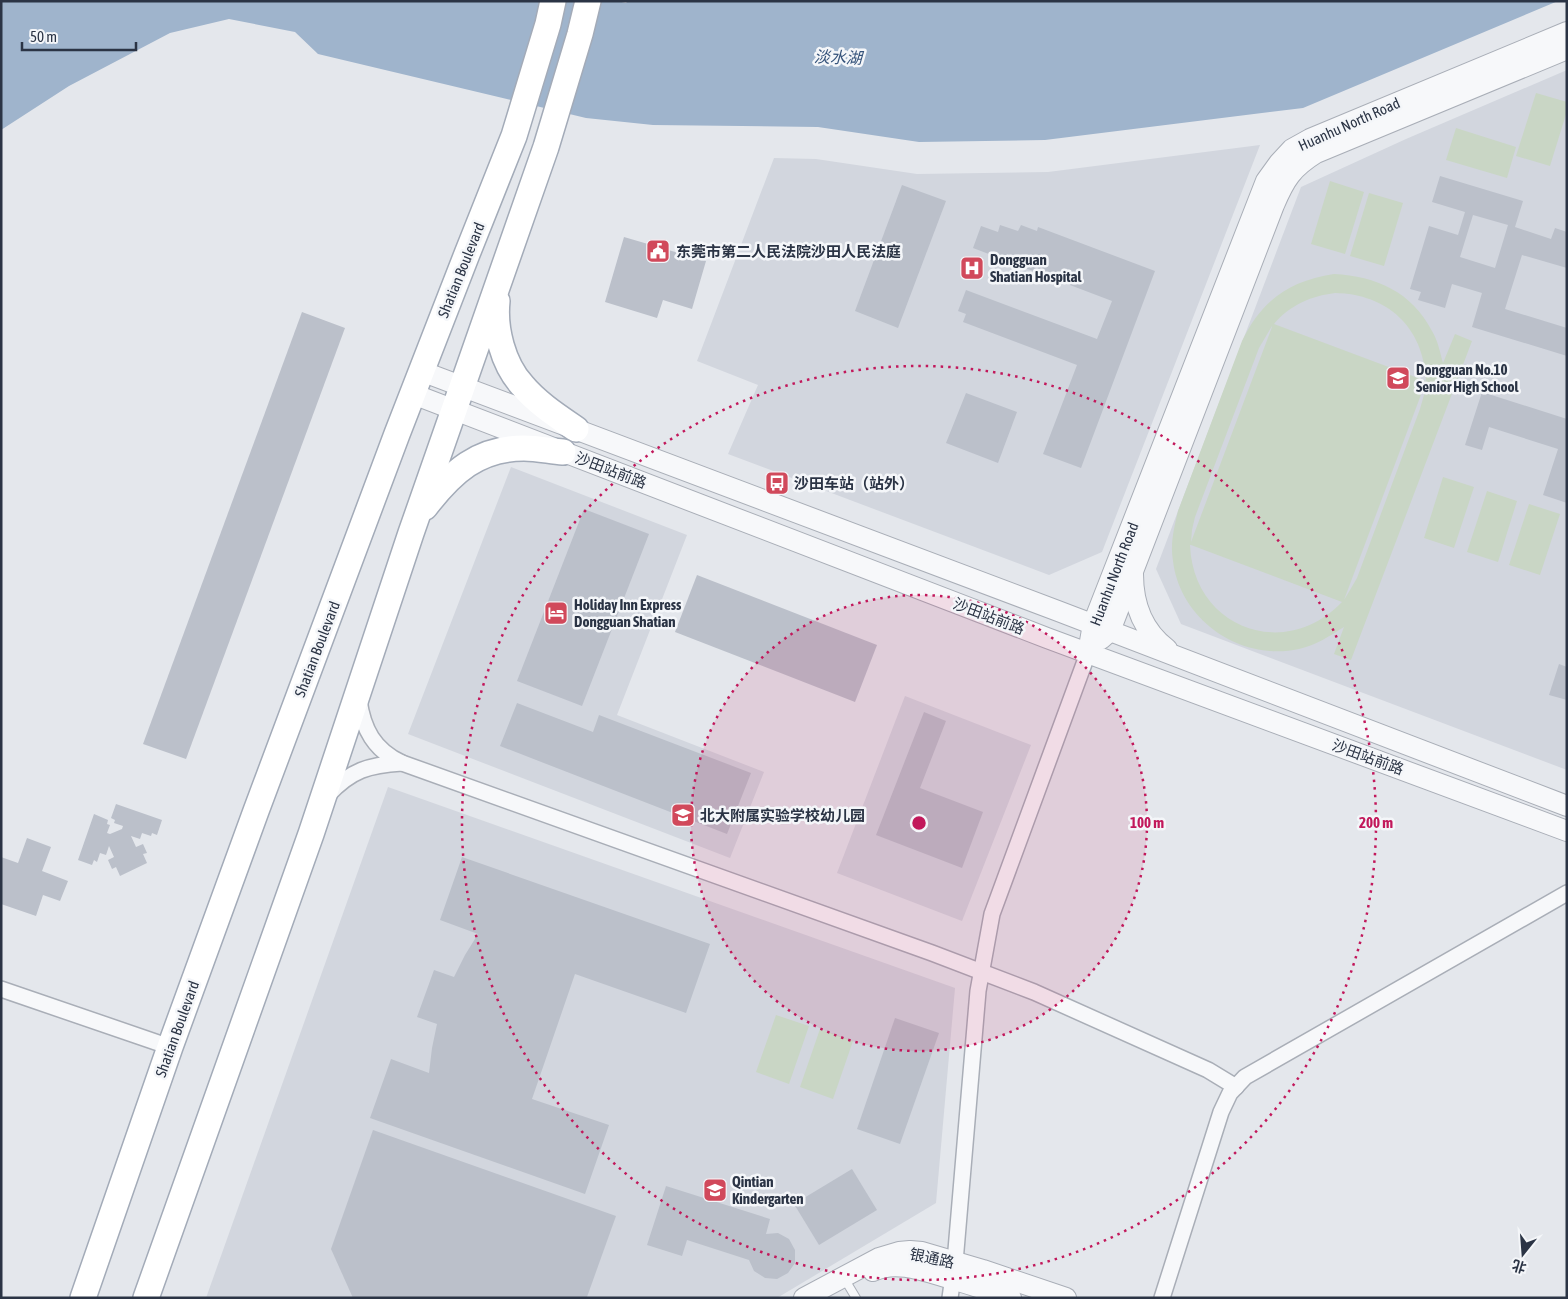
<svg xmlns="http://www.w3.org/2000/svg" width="1568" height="1299" font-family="'Asap Condensed','Noto Sans SC',sans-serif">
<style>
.built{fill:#d2d6de}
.green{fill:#c9d6c5;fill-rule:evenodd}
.water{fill:#9fb4cc}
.building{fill:#bbc0ca;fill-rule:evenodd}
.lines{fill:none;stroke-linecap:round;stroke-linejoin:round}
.service-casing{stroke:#a9aeb7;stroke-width:10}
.minor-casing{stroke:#a9aeb7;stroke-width:18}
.tertiary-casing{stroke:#a9aeb7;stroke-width:22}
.primary-casing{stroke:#a3abb8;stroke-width:28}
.service{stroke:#f7f8fa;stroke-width:8}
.minor{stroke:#f7f8fa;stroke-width:15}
.tertiary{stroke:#f7f8fa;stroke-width:20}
.primary{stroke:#fff;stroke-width:25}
.ring{fill:none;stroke:#c2185b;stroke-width:2.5;stroke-dasharray:2.5 5}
.labels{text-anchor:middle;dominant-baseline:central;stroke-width:5;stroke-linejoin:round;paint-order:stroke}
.street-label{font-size:15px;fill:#2b3445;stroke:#f4f6f9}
.poi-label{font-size:15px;font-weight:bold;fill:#2b3445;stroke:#f4f6f9;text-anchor:start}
.water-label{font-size:16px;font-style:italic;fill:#34527a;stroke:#f4f6f9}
.centre{fill:#c2185b;stroke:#f4f6f9;stroke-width:2.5}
.ring-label{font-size:15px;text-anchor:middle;font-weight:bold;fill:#c2185b;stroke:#f4f6f9;stroke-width:5;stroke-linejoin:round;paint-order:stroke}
</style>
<rect width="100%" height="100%" fill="#e4e7ec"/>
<g class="built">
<path d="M1567,70V770L1181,624L1156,569L1301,187L1406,139Z"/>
<path d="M1260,145L1102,552L1049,575L728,454L758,385L697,361L774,158L816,159L917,174L1048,172Z"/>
<path d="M511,467L687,535L617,715L764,772L730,858L408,734Z"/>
<path d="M905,696L1031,745L962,921L837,873Z"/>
<path d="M388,787L955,988L936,1203L777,1298H206Z"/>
</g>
<g class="green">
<path d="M1536,93L1567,102V111L1550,166L1516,156Z"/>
<path d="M1456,128L1516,147L1507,178L1446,160Z"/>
<path d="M1330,181L1364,192L1345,254L1311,244Z"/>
<path d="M1369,193L1403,203L1384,266L1350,256Z"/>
<path d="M1334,274C1376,276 1412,292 1432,331C1438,341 1440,352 1443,363L1455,334L1472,341L1351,660L1334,654L1344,627C1330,636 1316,645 1299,649C1241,662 1180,620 1173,561C1170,544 1174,528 1178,511L1242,341C1262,300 1289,281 1334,274ZM1335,293C1387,294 1424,327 1426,381L1274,324C1290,305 1311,296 1335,293ZM1272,326V327L1191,542L1192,530L1195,517L1259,348ZM1425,384L1424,395L1420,409L1357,578L1350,590L1344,600ZM1190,545H1191L1342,602C1285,662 1193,628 1190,545Z"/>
<path d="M1443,477L1474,487L1454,548L1424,538Z"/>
<path d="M1487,491L1517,501L1498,562L1467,552Z"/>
<path d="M1529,504L1560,514L1540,575L1509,565Z"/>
<path d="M776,1015L809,1026L789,1084L756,1072Z"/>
<path d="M820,1029L853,1041L833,1099L800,1087Z"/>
</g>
<path class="water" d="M1,1H617L626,3L628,1H1558L1303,108L1045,140L919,142L818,127L653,125L586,118L318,54L295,32L229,19L170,33L69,86L1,130Z"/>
<g class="building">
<path d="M1440,176L1523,201L1515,227L1551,239L1555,228L1567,232V268L1522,255L1505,309L1567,328V356L1472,327L1482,293L1452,284L1445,308L1418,300L1421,292L1410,289L1429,226L1458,235L1465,212L1432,202ZM1473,215L1508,225L1495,268L1460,257Z"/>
<path d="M902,185L946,201L898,328L855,311Z"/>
<path d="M1000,225L1018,231L1021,225L1037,231L1038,227L1155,271L1081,468L1043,454L1077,365L963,322L966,314L958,311L966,290L1097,339L1112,301L973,248L981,226L998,232Z"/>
<path d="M624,237L706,261L692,309L663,300L657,318L605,302Z"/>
<path d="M302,312L345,328L186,759L143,744Z"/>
<path d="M1482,392L1567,419V503L1543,495L1558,449L1489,427L1482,450L1465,445Z"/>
<path d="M966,393L1017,412L998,463L946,443Z"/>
<path d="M584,509L649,534L582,706L517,681Z"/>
<path d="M697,575L877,645L855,702L675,632Z"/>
<path d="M1559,664L1567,667V700L1549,695Z"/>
<path d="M517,703L593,732L599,715L751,773L727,834L500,746Z"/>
<path d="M924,712L946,721L920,788L983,812L962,868L876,835Z"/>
<path d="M116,804L162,820L157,835L152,833L151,836L142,833L140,839L131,836L136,847L143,844L147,853L143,854L147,863L120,876L116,867L112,869L108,860L114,857L109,846L106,855L100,853L97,862L94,860L92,865L78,860L94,814L108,820L107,824L110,825L107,833L110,834L122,829L123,826L114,823L115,820L111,818Z"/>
<path d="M27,838L51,847L42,871L68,881L60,901L43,895L36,916L1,904L2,881L1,880V857L18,863Z"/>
<path d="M462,857L710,944L686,1013L575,974L532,1099L609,1125L585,1194L370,1118L391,1059L429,1073L432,1048L437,1024L417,1017L434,970L454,977L465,955L478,934L440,920Z"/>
<path d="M895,1018L939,1033L900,1144L857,1129Z"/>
<path d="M373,1130L616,1216L587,1297L353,1298L331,1249Z"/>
<path d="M852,1169L877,1210L819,1245L794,1204Z"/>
<path d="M666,1186L770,1219L766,1234L778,1233L789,1239L795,1250V1263L788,1273L777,1279L765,1278L754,1271L749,1260L687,1240L682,1256L647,1245Z"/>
</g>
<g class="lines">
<g class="service-casing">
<path id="service" d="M844,1278L856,1298"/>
</g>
<g class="minor-casing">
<g id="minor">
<path d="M359,700C363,729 374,750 402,763L932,953L1034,992L1208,1070L1236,1087"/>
<path d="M328,795C351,770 369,765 402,763"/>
<path d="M1,989L170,1047"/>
<path d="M950,1298L955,1262L978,991L992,914L1088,653"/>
<path d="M1162,1298L1221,1112L1230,1093L1245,1077L1567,893"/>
</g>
</g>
<g class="tertiary-casing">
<g id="tertiary">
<path d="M421,371L1058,611L1567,806"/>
<path d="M413,394L1047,638L1567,831"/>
<path d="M1133,574C1133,604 1143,631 1167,649"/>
<path d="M1101,639L1110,631L1274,205C1285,179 1292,168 1316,153L1567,49"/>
<path d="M1088,653L1093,624L1266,181L1279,163L1292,149L1310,139L1567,32"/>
<path d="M873,1271C897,1259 927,1272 952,1279C972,1285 991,1291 1011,1298"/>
<path d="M804,1298L879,1258L899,1252L910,1251L922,1252L983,1270L1066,1298"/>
</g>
</g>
<g class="primary-casing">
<g id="primary">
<path d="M497,301C494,329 503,364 522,385C537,403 557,416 576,429"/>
<path d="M425,507C452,472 478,448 524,448C537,448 550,451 563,452"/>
<path d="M83,1298L170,1047L256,811L397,434L467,254L514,136L548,24L553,1"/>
<path d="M146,1298L311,834L411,533L546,147L580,34L588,1"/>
</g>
</g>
<use href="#service" class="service"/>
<use href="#minor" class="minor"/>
<use href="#tertiary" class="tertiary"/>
<use href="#primary" class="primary"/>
</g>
<circle cx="919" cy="823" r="228" fill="#c2185b" fill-opacity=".12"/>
<g class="ring">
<circle cx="919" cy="823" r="228"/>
<circle cx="919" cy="823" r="457"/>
</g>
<defs>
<g id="civic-square" transform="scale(1.25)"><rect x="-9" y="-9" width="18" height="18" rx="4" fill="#d1495b" stroke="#f4f6f9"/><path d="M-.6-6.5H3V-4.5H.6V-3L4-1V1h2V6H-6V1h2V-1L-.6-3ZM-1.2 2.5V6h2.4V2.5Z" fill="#fff"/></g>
<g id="hospital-square" transform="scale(1.25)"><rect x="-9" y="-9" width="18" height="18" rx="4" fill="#d1495b" stroke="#f4f6f9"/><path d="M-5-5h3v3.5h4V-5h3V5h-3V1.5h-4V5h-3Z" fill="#fff"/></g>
<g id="school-square" transform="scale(1.25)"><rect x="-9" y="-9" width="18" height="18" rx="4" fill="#d1495b" stroke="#f4f6f9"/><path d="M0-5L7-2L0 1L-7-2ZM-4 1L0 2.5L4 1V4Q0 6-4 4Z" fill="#fff"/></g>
<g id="bus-square" transform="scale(1.25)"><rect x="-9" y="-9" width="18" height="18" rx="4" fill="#d1495b" stroke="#f4f6f9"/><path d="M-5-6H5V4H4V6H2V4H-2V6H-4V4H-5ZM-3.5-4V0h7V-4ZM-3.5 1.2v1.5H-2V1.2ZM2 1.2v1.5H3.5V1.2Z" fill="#fff"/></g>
<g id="hotel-square" transform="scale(1.25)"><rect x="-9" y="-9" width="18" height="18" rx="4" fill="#d1495b" stroke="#f4f6f9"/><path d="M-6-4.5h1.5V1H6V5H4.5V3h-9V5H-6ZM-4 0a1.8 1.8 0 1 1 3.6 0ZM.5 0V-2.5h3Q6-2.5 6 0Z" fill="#fff"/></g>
</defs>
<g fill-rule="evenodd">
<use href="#civic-square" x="658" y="251"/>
<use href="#hospital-square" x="972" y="268"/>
<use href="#school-square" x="1398" y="378"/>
<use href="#bus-square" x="777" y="483"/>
<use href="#hotel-square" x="556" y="613"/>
<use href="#school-square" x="683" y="815"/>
<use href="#school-square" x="715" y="1190"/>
</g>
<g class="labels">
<g class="street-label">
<text transform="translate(1349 124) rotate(-24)">Huanhu North Road</text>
<text transform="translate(461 270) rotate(-68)">Shatian Boulevard</text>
<text transform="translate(611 470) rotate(21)">沙田站前路</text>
<text transform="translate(1114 574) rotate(-69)">Huanhu North Road</text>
<text transform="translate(989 616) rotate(21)">沙田站前路</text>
<text transform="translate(317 649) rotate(-69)">Shatian Boulevard</text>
<text transform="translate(1368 757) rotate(20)">沙田站前路</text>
<text transform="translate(177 1029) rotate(-70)">Shatian Boulevard</text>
<text transform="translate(932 1258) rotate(12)">银通路</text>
</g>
<g class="poi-label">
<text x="676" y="251">东莞市第二人民法院沙田人民法庭</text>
<text x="990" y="259">Dongguan<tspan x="990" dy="17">Shatian Hospital</tspan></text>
<text x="1416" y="369">Dongguan No.10<tspan x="1416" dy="17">Senior High School</tspan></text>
<text x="794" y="483">沙田车站（站外）</text>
<text x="574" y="604">Holiday Inn Express<tspan x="574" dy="17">Dongguan Shatian</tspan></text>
<text x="700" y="815">北大附属实验学校幼儿园</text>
<text x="732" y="1181">Qintian<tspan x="732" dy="17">Kindergarten</tspan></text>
</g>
<g class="water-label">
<text transform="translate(838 57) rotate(2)">淡水湖</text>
</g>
</g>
<circle cx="919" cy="823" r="8" class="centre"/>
<g class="ring-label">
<text x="1147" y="828">100 m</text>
<text x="1376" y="828">200 m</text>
</g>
<rect width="1568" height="1299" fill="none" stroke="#2b3445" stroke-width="5"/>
<g transform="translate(1523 1254) rotate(197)" stroke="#f4f6f9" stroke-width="4" paint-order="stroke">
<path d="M0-4L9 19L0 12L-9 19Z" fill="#2b3445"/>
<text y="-8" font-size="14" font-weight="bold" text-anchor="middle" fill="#2b3445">北</text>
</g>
<path d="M22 42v8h114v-8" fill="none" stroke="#2b3445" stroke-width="2.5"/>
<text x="30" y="42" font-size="15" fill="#2b3445" stroke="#f4f6f9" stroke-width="4" paint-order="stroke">50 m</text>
</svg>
